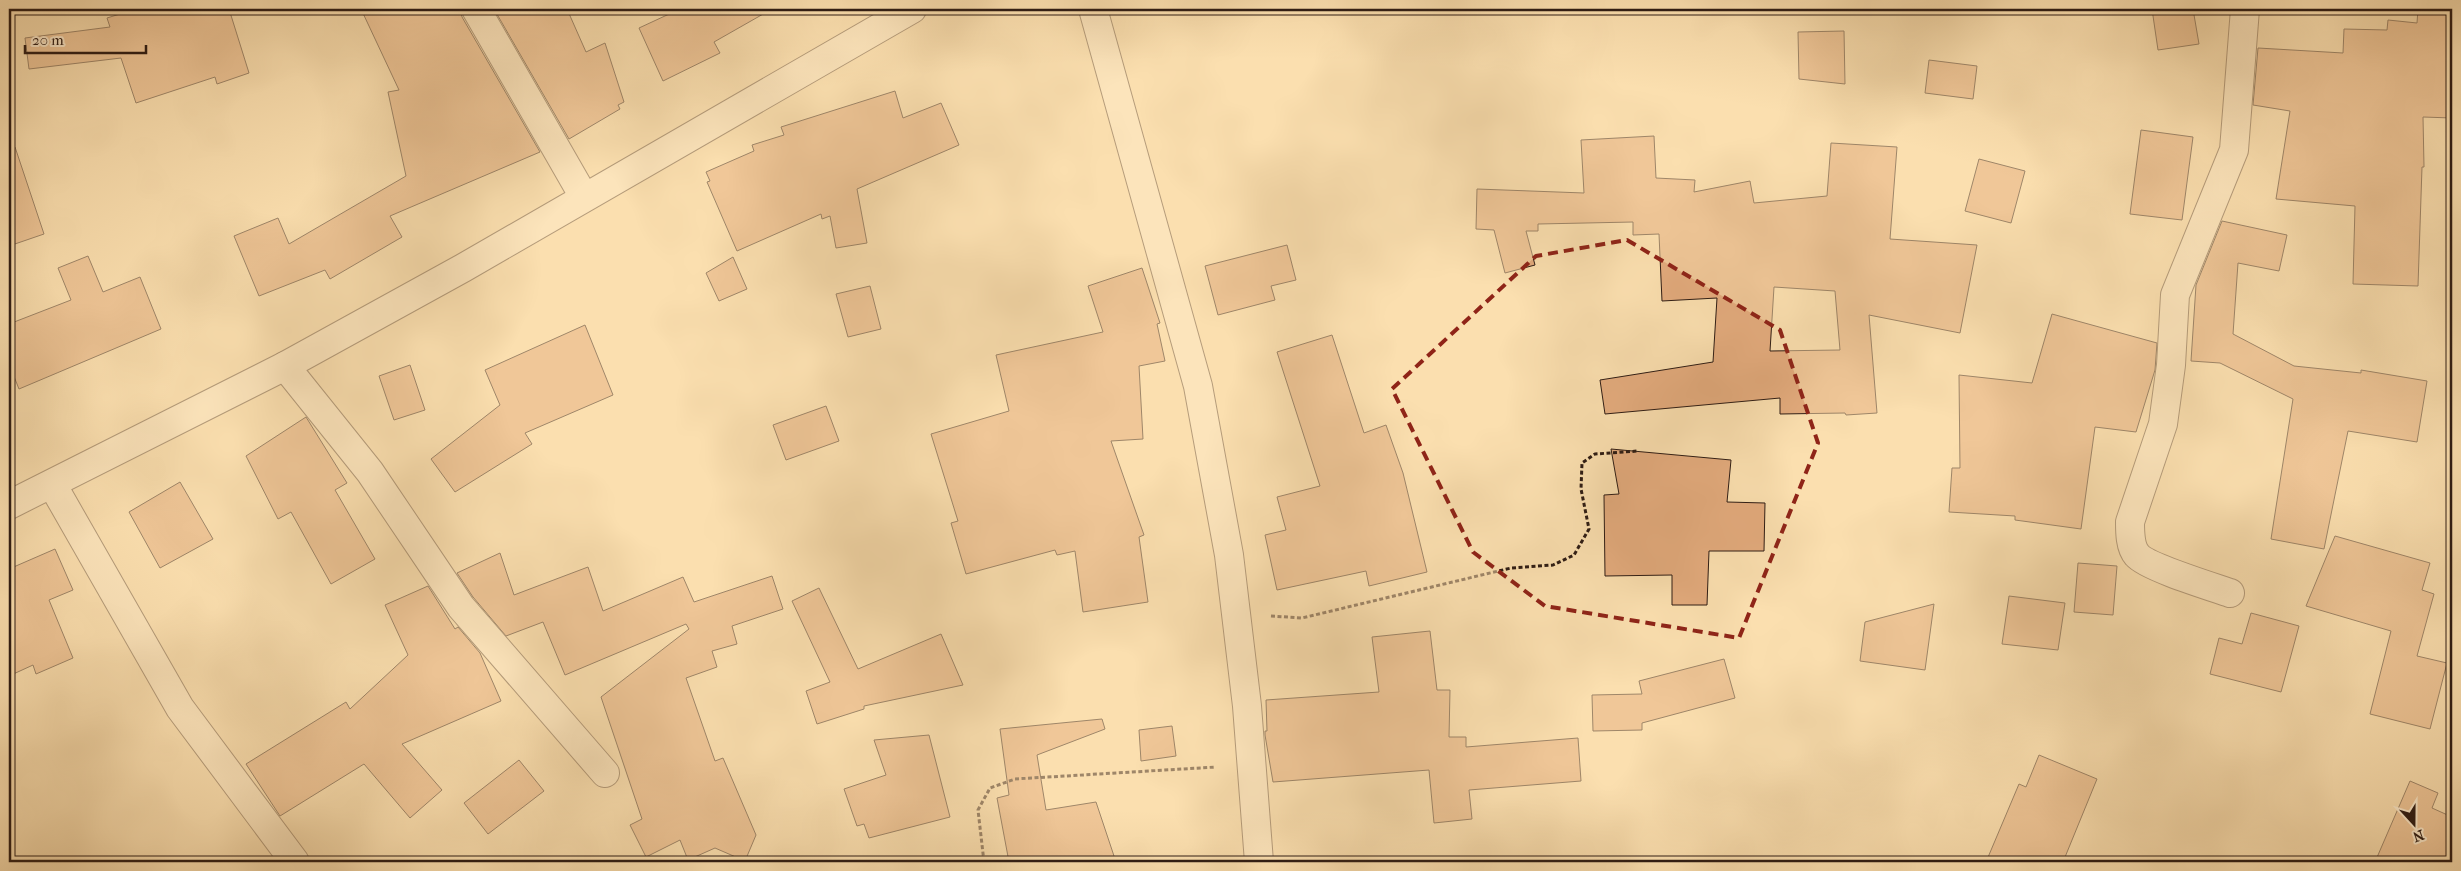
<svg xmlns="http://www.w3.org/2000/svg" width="2461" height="871" font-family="'IM FELL French Canon',serif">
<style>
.building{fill:#e3ab7d;stroke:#2e1c14;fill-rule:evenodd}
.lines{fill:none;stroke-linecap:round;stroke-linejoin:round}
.street-casing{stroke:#614d3b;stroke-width:30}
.path{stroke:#2e1c14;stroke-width:3;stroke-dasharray:4 2.5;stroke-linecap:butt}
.street{stroke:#fceacb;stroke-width:28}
.marked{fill:none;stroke:#8f2418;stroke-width:4;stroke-dasharray:10 6;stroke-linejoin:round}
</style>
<rect width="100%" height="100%" fill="#fbdfaf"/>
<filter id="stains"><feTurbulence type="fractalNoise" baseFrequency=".004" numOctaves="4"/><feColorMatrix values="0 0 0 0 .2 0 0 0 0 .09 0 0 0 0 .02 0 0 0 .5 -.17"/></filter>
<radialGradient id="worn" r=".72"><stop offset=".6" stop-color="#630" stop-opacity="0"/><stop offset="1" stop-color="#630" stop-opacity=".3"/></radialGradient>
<g class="building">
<path d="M136,9H229L249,73L217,84L215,77L136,103L121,58L29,69L25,38L110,27L107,18Z"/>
<path d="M361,9H460L462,17L540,152L390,216L402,237L330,279L325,270L259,296L234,236L278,218L289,244L406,176L388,92L399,90Z"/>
<path d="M494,9H567L586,52L605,43L624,102L618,105L620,109L569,139Z"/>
<path d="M680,9H772L714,42L720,53L663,81L639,28Z"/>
<path d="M2152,9H2193L2199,44L2158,50Z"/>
<path d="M2418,9H2452V118L2423,117L2424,167H2422L2418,286L2353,284L2355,206L2276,199L2290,111L2253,105L2258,48L2343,53L2344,29L2387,30L2388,20L2417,23Z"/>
<path d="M1844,31L1845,84L1799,79L1798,32Z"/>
<path d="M1929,60L1977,66L1973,99L1925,93Z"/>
<path d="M895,91L903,118L941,103L959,145L857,189L867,243L836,248L830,216L822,219L821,214L737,251L707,182L710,181L706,172L754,151L752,145L784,135L781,127Z"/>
<path d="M2141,130L2193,137L2182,220L2130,214Z"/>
<path d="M1654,136L1656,178L1695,180L1694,192L1750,181L1754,203L1827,196L1831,143L1897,147L1890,239L1977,245L1960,333L1869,315L1877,413L1846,415L1845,413L1780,414V398L1605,414L1600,380L1713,362L1717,298L1662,301L1659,234L1633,235V222L1538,224V231H1526L1535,265L1505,273L1494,230L1476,229L1477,189L1584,193L1581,140ZM1774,287L1835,291L1840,350L1770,351Z"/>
<path d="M15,147L44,234L9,246V148Z"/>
<path d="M1979,159L2025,171L2011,223L1965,211Z"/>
<path d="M2222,221L2287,235L2279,271L2238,263L2233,334L2294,366L2361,373V370L2427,381L2417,442L2348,431L2324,549L2271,539L2293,399L2220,363L2191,361L2196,285Z"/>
<path d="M1287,245L1296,280L1271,286L1275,300L1218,315L1205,266Z"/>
<path d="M88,256L103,292L140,277L161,329L19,389L9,364V324L71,300L58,268Z"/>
<path d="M733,257L747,289L719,301L706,273Z"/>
<path d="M1142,268L1160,323L1157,324L1165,361L1139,366L1143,439L1111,441L1144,535L1139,537L1148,602L1083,612L1075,551L1057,555L1055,550L966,574L951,523L958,521L931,434L1009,411L996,355L1103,332L1088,286Z"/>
<path d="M870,286L881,329L848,337L836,294Z"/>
<path d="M2052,314L2157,343L2155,370L2136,432L2095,427L2081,529L2015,520V516L1949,512L1952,468H1960L1959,375L2032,383Z"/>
<path d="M585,325L613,395L525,433L532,444L455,492L431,459L500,405L485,370Z"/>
<path d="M1332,335L1364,433L1386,425L1403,473L1427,572L1369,586L1366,571L1277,590L1265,535L1286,530L1277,497L1320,486L1277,352Z"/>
<path d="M410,365L425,410L394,420L379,376Z"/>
<path d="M826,406L839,441L786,460L773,425Z"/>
<path d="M306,417L347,483L335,490L375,559L331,584L291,512L278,519L246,456Z"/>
<path d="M1611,449L1731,460L1727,502L1765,503L1764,551H1709L1707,605H1672V575L1605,576L1604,495L1619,494Z"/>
<path d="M180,482L213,539L160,568L129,512Z"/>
<path d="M2335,536L2430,563L2422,590L2434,594L2417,656L2447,663L2430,729L2370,714L2391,631L2306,606Z"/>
<path d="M55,549L73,590L49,600L73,658L36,674L33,665L9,676V569Z"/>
<path d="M500,553L514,595L588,567L603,611L683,577L694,602L772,576L783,609L732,626L737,644L712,651L717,667L686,678L715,761L723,758L756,835L745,861L715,848L688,860L680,840L646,857L630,825L642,819L601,697L689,629L686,624L565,675L543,622L506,636L473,597L457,573Z"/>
<path d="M2078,563L2117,566L2113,615L2074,612Z"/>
<path d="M428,586L455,629L458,627L480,653L501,701L402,744L442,790L410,818L364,764L280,816L246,764L346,702L350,709L408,655L385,605Z"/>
<path d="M819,588L858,669L941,634L963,685L864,706V709L817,724L806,691L830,682L792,601Z"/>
<path d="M2009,596L2065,603L2058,650L2002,644Z"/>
<path d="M1934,604L1925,670L1860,661L1865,622Z"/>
<path d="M2251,613L2299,626L2281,692L2210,674L2219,638L2242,644Z"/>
<path d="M1430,631L1437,690H1450L1449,737H1466V747L1578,738L1581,781L1469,790L1472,819L1434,823L1429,770L1273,782L1265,735V731H1267L1266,700L1379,692L1372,637Z"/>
<path d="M1724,659L1735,698L1642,723V730L1593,731L1592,695L1642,694L1639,681Z"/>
<path d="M1102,719L1105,729L1037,755L1046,810L1096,802L1115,859L1091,862H1009L997,798L1009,795L1000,729Z"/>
<path d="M1172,726L1176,756L1141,761L1139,730Z"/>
<path d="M929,735L950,817L869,838L864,824L857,826L844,789L886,775L874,740Z"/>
<path d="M2039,755L2097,779L2063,862H1986L2019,784L2026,787Z"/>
<path d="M519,760L544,791L488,834L464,803Z"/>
<path d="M2410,781L2438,793L2432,808L2452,817V862H2375Z"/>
</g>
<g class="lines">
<g class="street-casing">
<g id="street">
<path d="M476,9L584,197"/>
<path d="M1093,9L1198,386L1229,555L1247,706L1259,862"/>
<path d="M285,366L370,472L461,607L605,773"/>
<path d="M52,484L180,708L295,862"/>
<path d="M9,505L285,366L463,268L912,9"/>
<path d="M2230,593C2213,587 2147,567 2137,555C2130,547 2130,532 2130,522L2163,424L2171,365L2175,295L2234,150L2245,9"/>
</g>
</g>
<g class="path">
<path d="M1271,616L1302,618L1511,568L1553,565L1574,555L1589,529L1581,489L1582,463L1595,454L1638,451"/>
<path d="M984,862L978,810L990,788L1015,779L1216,767"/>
</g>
<use href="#street" class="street"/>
</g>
<path d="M0 0H2461V871H0ZM1627,240L1780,330L1818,443L1739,638L1545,606L1473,552L1392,389L1536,256Z" fill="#fbdfaf" fill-opacity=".55" fill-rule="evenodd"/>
<path class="marked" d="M1627,240L1780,330L1818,443L1739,638L1545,606L1473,552L1392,389L1536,256Z"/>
<rect width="2461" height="871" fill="none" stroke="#fbdfaf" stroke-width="30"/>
<rect x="10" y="10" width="2441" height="851" fill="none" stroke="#2e1c14" stroke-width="2.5"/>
<rect x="15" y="15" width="2431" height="841" fill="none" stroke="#2e1c14"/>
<g transform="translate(2414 824) rotate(159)" stroke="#fceacb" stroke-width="4" paint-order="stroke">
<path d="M0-4L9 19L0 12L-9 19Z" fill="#2e1c14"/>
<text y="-8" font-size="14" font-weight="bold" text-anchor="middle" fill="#2e1c14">N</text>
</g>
<path d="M25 45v8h121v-8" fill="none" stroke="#2e1c14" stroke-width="2.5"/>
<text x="32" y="45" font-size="15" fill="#2e1c14" stroke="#fceacb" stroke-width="4" paint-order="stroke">20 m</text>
<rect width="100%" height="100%" filter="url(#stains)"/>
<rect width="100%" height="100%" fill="url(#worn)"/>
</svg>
